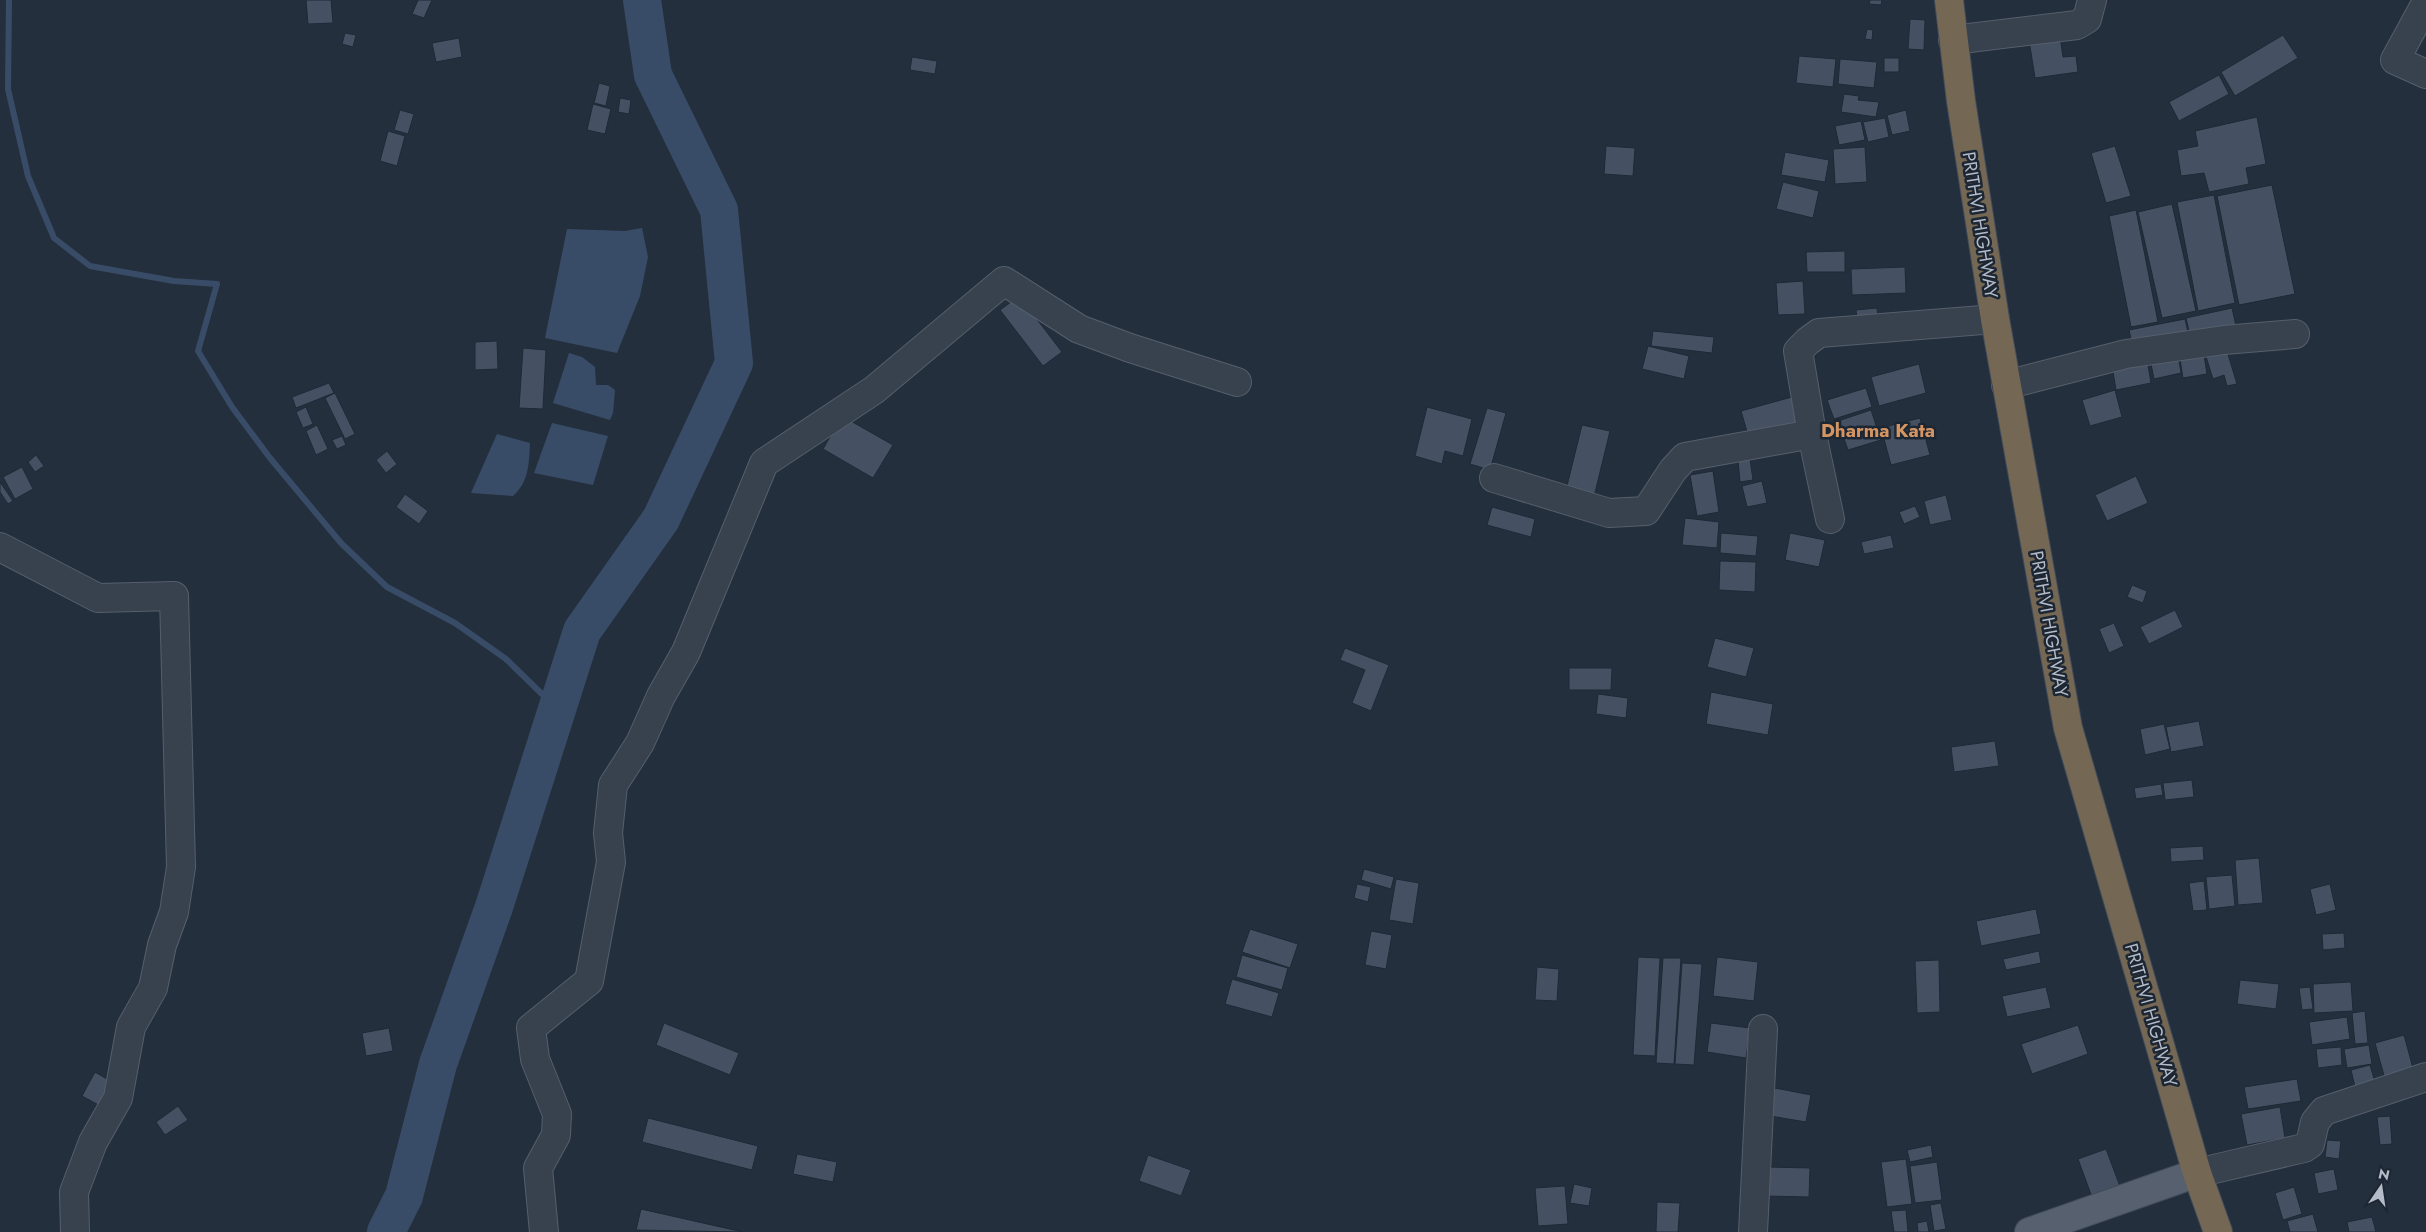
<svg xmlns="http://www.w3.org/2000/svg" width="2426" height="1232" font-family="Jost,sans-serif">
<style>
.water{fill:#394c67}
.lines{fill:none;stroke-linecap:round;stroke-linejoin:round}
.stream{stroke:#394c67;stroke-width:6}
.river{stroke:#394c67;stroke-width:38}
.building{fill:#455162;stroke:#1f2835}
.minor-casing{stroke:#565f6c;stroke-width:30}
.major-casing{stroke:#414a57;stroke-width:30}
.highway-casing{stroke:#434c59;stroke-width:30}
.minor{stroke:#38414e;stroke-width:28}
.major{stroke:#56606e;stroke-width:28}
.highway{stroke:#746855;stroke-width:28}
.labels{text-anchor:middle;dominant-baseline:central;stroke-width:5;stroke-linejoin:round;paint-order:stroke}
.street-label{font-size:18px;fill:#b4bcc9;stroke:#1d2633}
.neighbourhood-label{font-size:19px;font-weight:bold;fill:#d59563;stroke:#1d2633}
</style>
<rect width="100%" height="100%" fill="#242f3e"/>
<g class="water">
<path d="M642,228L648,257L640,296L617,353L545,338L567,229L625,231Z"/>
<path d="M569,353L582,357L595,367L596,385H608L615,390L613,413L610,420L553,403Z"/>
<path d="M552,423L608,436L593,485L534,473Z"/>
<path d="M497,434L530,443C529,463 529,482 513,496L471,493Z"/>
</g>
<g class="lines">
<path class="stream" d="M9,0L8,89L28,176L54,238L90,266L174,281L217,284L198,351L232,407L270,458L341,543L387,587L455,623L506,659L545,697L543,755"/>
<path class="river" d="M386,1232L404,1196L438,1064L494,907L582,631L661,519L734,363L719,210L653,75L642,0"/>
</g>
<g class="building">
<path d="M306,0H331L333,23L308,24Z"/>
<path d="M418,0H432L424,18L412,14Z"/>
<path d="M1870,0H1882L1881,5L1869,4Z"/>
<path d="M1910,19L1925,20L1924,50L1908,49Z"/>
<path d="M1867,29L1873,30L1872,40L1865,39Z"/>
<path d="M345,33L356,35L353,47L342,44Z"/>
<path d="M2283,35L2298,58L2235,96L2221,72Z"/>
<path d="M2060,36L2063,57L2076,56L2078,72L2035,78L2029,40Z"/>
<path d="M459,38L462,57L436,62L432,43Z"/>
<path d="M1799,56L1836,59L1833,87L1796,83Z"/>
<path d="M912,57L937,61L935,74L910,70Z"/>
<rect x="1884" y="58" width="15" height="14"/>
<path d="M1840,59L1877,62L1874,88L1838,84Z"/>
<path d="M2219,75L2229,94L2179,121L2169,102Z"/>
<path d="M599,83L610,86L606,106L594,103Z"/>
<path d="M1844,94L1859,96L1858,100L1879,102L1876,117L1841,112Z"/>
<path d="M620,98L631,100L629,114L618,112Z"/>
<path d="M593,104L611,109L605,134L587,130Z"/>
<path d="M400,110L414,114L408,134L394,130Z"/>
<path d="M1906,110L1910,131L1892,135L1887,115Z"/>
<path d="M2257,117L2266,164L2246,168L2249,184L2209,192L2204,173L2181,176L2177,150L2198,146L2195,131Z"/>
<path d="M1885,118L1889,137L1868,142L1863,122Z"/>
<path d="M1861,121L1865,140L1839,145L1835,126Z"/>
<path d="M388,131L405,136L397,166L380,161Z"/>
<path d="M1606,146L1635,148L1633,176L1604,174Z"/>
<path d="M2115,146L2131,196L2106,203L2091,153Z"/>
<path d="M1865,147L1867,182L1835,184L1833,149Z"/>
<path d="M1785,152L1829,160L1825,182L1781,175Z"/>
<path d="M1783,182L1819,191L1813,218L1776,209Z"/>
<path d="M2272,185L2295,294L2239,305L2217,196Z"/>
<path d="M2214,195L2235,303L2198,311L2177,202Z"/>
<path d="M2172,204L2196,311L2162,318L2138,212Z"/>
<path d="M2136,210L2158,322L2131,327L2109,216Z"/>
<path d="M1845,251V272H1807L1806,252Z"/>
<path d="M1905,267L1906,293L1852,295L1851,269Z"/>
<path d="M1803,281L1805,314L1778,315L1776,283Z"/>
<path d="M1019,296L1062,352L1043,366L1000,310Z"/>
<path d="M1877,308L1878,318L1857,320L1856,310Z"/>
<path d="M2232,308L2238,335L2192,345L2186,318Z"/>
<path d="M2185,319L2188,332L2132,343L2129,330Z"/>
<path d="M1653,331L1714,337L1712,353L1651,346Z"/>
<path d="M497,341L498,369L475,370V342Z"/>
<path d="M2224,341L2237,384L2227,386L2224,375L2213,379L2203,347Z"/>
<path d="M1648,346L1689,356L1684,379L1642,369Z"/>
<path d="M523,348L546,350L543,409L519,408Z"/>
<path d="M2177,349L2181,373L2154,379L2149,354Z"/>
<path d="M2146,353L2151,383L2116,390L2111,360Z"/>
<path d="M2204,355L2207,374L2183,378L2180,359Z"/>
<path d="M1919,364L1926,393L1879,406L1871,377Z"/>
<path d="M329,383L334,393L296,408L292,397Z"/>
<path d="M1866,388L1872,407L1834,419L1827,400Z"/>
<path d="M2115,390L2122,417L2090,426L2082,400Z"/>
<path d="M335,393L355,434L345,439L325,398Z"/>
<path d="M1792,397L1801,427L1750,442L1741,411Z"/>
<path d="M306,407L313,424L303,428L296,412Z"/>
<path d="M1427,407L1472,419L1463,456L1445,451L1442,464L1415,456Z"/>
<path d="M1487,408L1506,413L1490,470L1470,464Z"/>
<path d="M1871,410L1881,440L1848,450L1838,421Z"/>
<path d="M842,416L893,445L873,478L823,449Z"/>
<path d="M1920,418L1930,455L1891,465L1881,428Z"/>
<path d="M317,425L328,449L316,455L306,431Z"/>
<path d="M1582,425L1610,431L1593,501L1565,494Z"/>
<path d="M342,436L346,445L337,449L332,440Z"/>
<path d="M387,451L397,464L386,473L376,460Z"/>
<path d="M36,455L44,466L35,472L28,462Z"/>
<path d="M1750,459L1753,480L1740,482L1738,460Z"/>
<path d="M22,467L33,489L15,499L3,477Z"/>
<path d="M1713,471L1719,512L1697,516L1690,475Z"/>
<path d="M2136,476L2148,503L2107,521L2095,495Z"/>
<path d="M1762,481L1767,503L1747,507L1742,486Z"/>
<path d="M0,482L13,501L8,504L0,492Z"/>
<path d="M405,494L428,511L419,524L396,507Z"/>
<path d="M1946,495L1952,520L1930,525L1924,501Z"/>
<path d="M1915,506L1920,517L1904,524L1899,512Z"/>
<path d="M1492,507L1535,519L1531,537L1487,525Z"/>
<path d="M1685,518L1719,522L1717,548L1682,545Z"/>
<path d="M1721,533L1758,536L1756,556L1720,553Z"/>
<path d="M1790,533L1825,540L1819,567L1785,560Z"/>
<path d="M1891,535L1894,548L1864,554L1861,542Z"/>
<path d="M1720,561L1756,562L1755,592L1719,590Z"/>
<path d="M2132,585L2147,591L2143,603L2127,597Z"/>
<path d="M2175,610L2183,627L2149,644L2140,627Z"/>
<path d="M2114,623L2124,646L2109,653L2099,629Z"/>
<path d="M1715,638L1754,648L1746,677L1707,667Z"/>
<path d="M1345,648L1389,665L1371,711L1352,703L1365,670L1340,660Z"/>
<path d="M1569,668H1612L1611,690H1569Z"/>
<path d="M1711,692L1773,704L1768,735L1706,724Z"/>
<path d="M1598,694L1628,698L1626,718L1596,714Z"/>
<path d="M2199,721L2204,746L2171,752L2166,727Z"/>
<path d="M2164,724L2170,749L2145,755L2140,729Z"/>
<path d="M1995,741L1999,766L1954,772L1951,747Z"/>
<path d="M2192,780L2194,797L2165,800L2163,783Z"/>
<path d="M2161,784L2163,795L2136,799L2134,788Z"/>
<path d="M2203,846L2204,860L2171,862L2170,848Z"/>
<path d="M2259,858L2263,903L2238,905L2235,860Z"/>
<path d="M1364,869L1394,877L1391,889L1361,880Z"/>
<path d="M2232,875L2235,906L2209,909L2206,877Z"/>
<path d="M1396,879L1419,883L1413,924L1389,920Z"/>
<path d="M2204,881L2207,910L2193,911L2189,883Z"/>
<path d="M1357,884L1371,887L1368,902L1354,898Z"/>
<path d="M2330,884L2336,910L2316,915L2310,889Z"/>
<path d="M2036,909L2041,934L1981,946L1976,921Z"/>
<path d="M1250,929L1298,944L1290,968L1242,952Z"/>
<path d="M1371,931L1392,935L1386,969L1365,965Z"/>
<path d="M2344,933L2345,948L2323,950L2322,934Z"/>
<path d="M2039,951L2041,963L2006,970L2003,959Z"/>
<path d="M1242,955L1288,968L1282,990L1236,977Z"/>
<path d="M1638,957L1660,958L1655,1056L1633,1055Z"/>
<path d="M1717,957L1758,962L1754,1001L1713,996Z"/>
<path d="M1663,958H1681L1674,1064L1656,1063Z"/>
<path d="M1939,960L1940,1012L1917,1013L1915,961Z"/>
<path d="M1682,963L1702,964L1694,1065L1675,1064Z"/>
<path d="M1537,967L1559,969L1557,1001L1535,1000Z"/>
<path d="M1232,979L1279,993L1272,1017L1225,1004Z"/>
<path d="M2240,980L2279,984L2276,1009L2237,1004Z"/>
<path d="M2351,982L2353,1011L2314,1013L2313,984Z"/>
<path d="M2046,987L2051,1008L2007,1017L2002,996Z"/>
<path d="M2310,987L2313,1009L2302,1010L2299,988Z"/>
<path d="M2365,1011L2368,1043L2355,1044L2352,1013Z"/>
<path d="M2347,1017L2350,1039L2312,1045L2309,1022Z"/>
<path d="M664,1023L739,1053L730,1075L656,1045Z"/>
<path d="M1711,1023L1750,1028L1746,1058L1707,1052Z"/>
<path d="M2078,1025L2088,1054L2032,1074L2021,1044Z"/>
<path d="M389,1028L393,1051L366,1056L362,1033Z"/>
<path d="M2404,1035L2414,1072L2385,1079L2375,1043Z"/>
<path d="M2369,1045L2372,1064L2347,1068L2344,1049Z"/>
<path d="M2341,1047L2342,1065L2318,1068L2316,1049Z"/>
<path d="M2370,1065L2375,1082L2355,1087L2351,1070Z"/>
<path d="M95,1072L117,1085L104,1108L82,1096Z"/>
<path d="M2297,1079L2301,1101L2248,1109L2244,1087Z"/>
<path d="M1775,1088L1811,1095L1806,1122L1770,1116Z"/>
<path d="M178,1106L188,1120L165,1135L156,1122Z"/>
<path d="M2280,1107L2285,1138L2247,1145L2241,1114Z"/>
<path d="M2390,1116L2392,1144L2380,1145L2377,1117Z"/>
<path d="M648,1118L758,1146L752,1170L642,1142Z"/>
<path d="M2327,1140L2341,1141L2339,1159L2325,1157Z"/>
<path d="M1931,1145L1933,1157L1910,1162L1907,1150Z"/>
<path d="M2106,1149L2121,1189L2093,1200L2078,1159Z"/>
<path d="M797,1154L837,1162L833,1182L793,1174Z"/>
<path d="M1148,1155L1191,1170L1181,1196L1139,1181Z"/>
<path d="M1906,1159L1912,1204L1887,1207L1881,1162Z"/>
<path d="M1937,1162L1942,1200L1915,1203L1910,1166Z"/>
<path d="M1767,1167L1810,1168L1809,1197L1767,1196Z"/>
<path d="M2334,1169L2338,1190L2318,1194L2314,1173Z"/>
<path d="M1574,1184L1592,1188L1589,1206L1570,1203Z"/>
<path d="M1565,1186L1568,1224L1538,1226L1535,1188Z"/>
<path d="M2294,1187L2302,1214L2283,1220L2275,1193Z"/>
<path d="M1657,1202L1680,1203L1678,1232H1656Z"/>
<path d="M1941,1203L1946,1229L1934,1231L1930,1205Z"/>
<path d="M641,1209L743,1232L636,1230Z"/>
<path d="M1906,1210L1908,1232H1894L1891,1211Z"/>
<path d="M2313,1214L2318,1232H2290L2287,1221Z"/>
<path d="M2372,1217L2376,1232H2349L2347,1222Z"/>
<path d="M1927,1221L1929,1232H1918L1917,1223Z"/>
</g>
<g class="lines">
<g class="minor-casing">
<g id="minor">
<path d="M2426,3L2395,60L2426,74"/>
<path d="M1953,40L2077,25L2087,19L2092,0"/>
<path d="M2006,385L2126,354L2224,340L2295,334"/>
<path d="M1494,478L1609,513L1646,511L1673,470L1685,457L1812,434"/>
<path d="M1830,519L1812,434L1798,351L1808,341L1819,333L1995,319"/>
<path d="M0,547L98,598L174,596L181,867L174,912L162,945L153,988L131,1027L118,1098L93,1142L74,1192L75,1232"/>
<path d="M2197,1173L2304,1148L2310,1144L2315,1122L2324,1111L2426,1077"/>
<path d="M544,1232L538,1168L556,1135L557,1114L535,1059L531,1028L589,981L611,862L608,833L613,785L640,743L661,696L686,652L764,463L874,390L1004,281L1079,329L1130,348L1237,382"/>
<path d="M1753,1232L1763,1029"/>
</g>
</g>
<g class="major-casing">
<path id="major" d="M2029,1232L2197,1173"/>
</g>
<g class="highway-casing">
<path id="highway" d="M1949,0L1961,101L1995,319L2068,728L2197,1173L2218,1232"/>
</g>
<use href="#minor" class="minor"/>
<use href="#major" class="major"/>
<use href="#highway" class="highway"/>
</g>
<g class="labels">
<g class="street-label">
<text transform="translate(1980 225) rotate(81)">PRITHVI HIGHWAY</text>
<text transform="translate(2049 624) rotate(80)">PRITHVI HIGHWAY</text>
<text transform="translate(2151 1015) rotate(74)">PRITHVI HIGHWAY</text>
</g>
<g class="neighbourhood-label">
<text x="1878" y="430">Dharma Kata</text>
</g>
</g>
<g transform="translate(2381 1187) rotate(13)" stroke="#1d2633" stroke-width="4" paint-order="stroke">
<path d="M0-4L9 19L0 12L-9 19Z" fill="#b4bcc9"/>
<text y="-8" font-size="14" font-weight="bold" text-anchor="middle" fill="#b4bcc9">N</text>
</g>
</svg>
